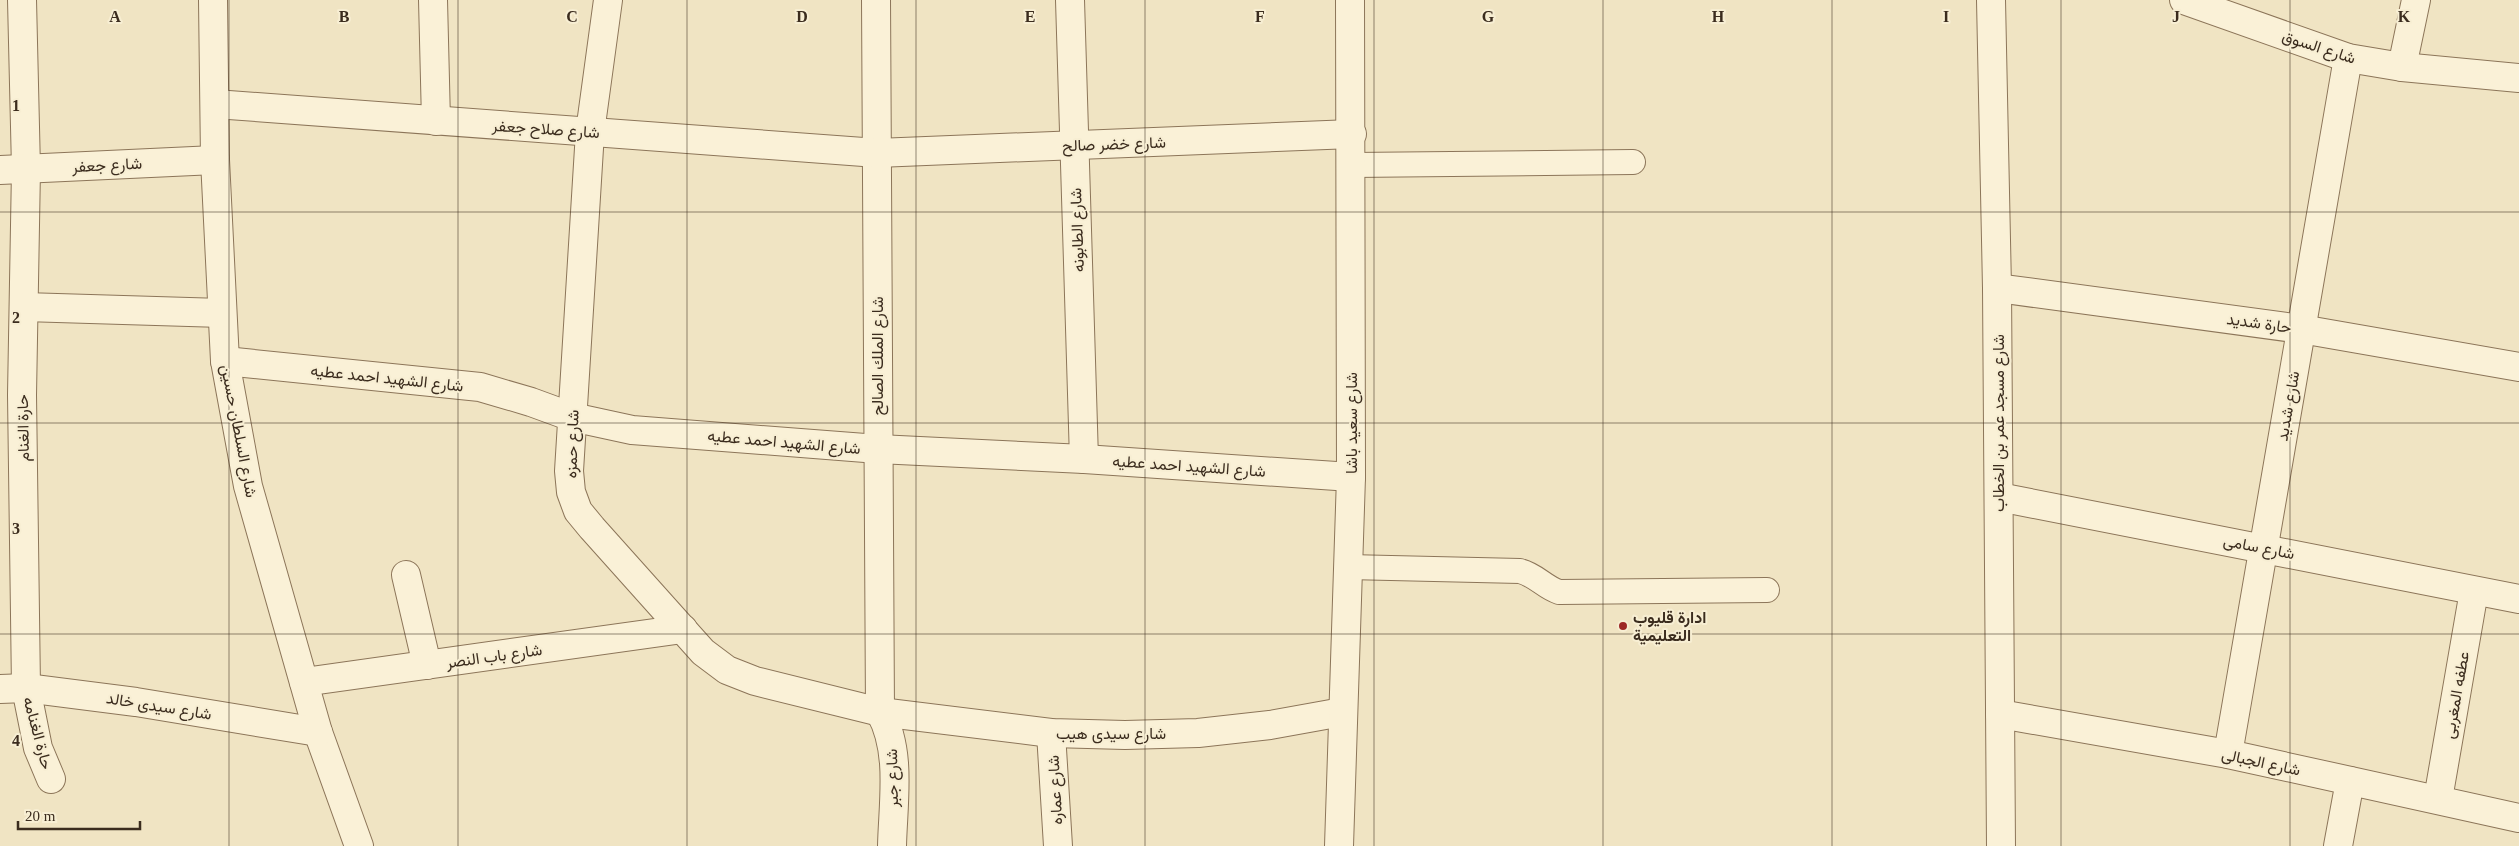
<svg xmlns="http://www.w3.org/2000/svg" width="2519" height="846" font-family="'Times New Roman',Vazirmatn,serif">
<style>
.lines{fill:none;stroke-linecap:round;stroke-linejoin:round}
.lane-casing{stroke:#8c7559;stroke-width:26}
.street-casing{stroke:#8c7559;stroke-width:30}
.lane{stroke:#faf1d7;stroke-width:24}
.street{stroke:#faf1d7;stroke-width:28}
.grid{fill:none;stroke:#3b2c1e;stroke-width:1;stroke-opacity:0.55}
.poi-dot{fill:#9d2826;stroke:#f7eed3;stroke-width:2}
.labels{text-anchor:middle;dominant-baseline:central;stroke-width:4;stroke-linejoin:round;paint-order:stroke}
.street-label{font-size:16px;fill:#3b2c1e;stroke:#f7eed3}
.poi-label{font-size:16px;font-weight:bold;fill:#3b2c1e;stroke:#f7eed3;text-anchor:start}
.grid-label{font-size:16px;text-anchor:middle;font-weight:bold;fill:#3b2c1e;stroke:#f7eed3;stroke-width:4;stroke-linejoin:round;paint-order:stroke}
</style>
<rect width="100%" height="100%" fill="#f0e4c3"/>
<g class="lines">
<g class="lane-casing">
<g id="lane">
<path d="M1352,165L1633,162"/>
<path d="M1348,567L1520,571C1536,575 1544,587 1559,592L1767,590"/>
</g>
</g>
<g class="street-casing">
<g id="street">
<path d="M22,0L26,169L22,395L26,688L38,748L51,779"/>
<path d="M213,0L215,160L225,361L248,486L318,732L359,846"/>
<path d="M433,0L436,121"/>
<path d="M608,0L590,132L569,471L571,492L578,511L592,528L703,652L727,670L755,681L880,712L1051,733L1125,735L1198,733L1270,725L1342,712"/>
<path d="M876,0L880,712C902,751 893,802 892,846"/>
<path d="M1070,0L1084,459"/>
<path d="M1991,0L1997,288L2001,846"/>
<path d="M2184,0L2348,58L2402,67L2519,78"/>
<path d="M2402,67L2416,0"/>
<path d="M215,104L877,153L1352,134"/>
<path d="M0,170L215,160"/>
<path d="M1997,288L2301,329L2519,367"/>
<path d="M24,307L222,313"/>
<path d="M225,361L480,387L531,402L572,417L632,430L878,449L1084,459L1351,477"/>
<path d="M1999,497L2519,599"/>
<path d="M406,575L427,665"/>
<path d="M304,682L683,629"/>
<path d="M0,689L26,688L136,702L318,732"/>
<path d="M2000,714L2228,754L2519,818"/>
<path d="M1051,733L1058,846"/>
<path d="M2228,754L2348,58"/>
<path d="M2438,799L2474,591"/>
<path d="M1339,846L1351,477L1350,0"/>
<path d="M2338,846L2350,781"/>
</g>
</g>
<use href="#lane" class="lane"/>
<use href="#street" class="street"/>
</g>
<path class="grid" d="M229,0V846M458,0V846M687,0V846M916,0V846M1145,0V846M1374,0V846M1603,0V846M1832,0V846M2061,0V846M2290,0V846M0,212H2519M0,423H2519M0,634H2519"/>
<circle class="poi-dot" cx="1623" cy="626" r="5"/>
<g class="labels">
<g class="street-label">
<text transform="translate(2319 47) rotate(18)">شارع السوق</text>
<text transform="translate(546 129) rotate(4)">شارع صلاح جعفر</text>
<text transform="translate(1114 144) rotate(-2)">شارع خضر صالح</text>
<text transform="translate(107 165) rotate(-3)">شارع جعفر</text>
<text transform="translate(1077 230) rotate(-92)">شارع الطابونه</text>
<text transform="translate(2259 323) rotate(8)">حارة شديد</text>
<text transform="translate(877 356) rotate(-90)">شارع الملك الصالح</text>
<text transform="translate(387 378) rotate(6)">شارع الشهيد احمد عطيه</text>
<text transform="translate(2288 406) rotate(-80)">شارع شديد</text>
<text transform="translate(1351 423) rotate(-90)">شارع سعيد باشا</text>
<text transform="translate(1998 423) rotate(-90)">شارع مسجد عمر بن الخطاب</text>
<text transform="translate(23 428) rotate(-91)">حارة الغنام</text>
<text transform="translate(239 431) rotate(79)">شارع السلطان حسين</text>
<text transform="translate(784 442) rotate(5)">شارع الشهيد احمد عطيه</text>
<text transform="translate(572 444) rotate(-88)">شارع حمزه</text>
<text transform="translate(1189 466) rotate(4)">شارع الشهيد احمد عطيه</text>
<text transform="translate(2259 547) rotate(11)">شارع سامى</text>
<text transform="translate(494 656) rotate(-8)">شارع باب النصر</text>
<text transform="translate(2456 695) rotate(-80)">عطفه المغربى</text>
<text transform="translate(159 706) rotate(9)">شارع سيدى خالد</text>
<text transform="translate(38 733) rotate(75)">حارة الغنامه</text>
<text x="1111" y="733">شارع سيدى هيب</text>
<text transform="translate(2261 762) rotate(12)">شارع الجبالى</text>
<text transform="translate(892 778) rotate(-91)">شارع جبر</text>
<text transform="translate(1055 790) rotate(-93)">شارع عماره</text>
</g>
<g class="poi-label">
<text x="1633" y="617">ادارة قليوب<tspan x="1633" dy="18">التعليمية</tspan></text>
</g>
</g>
<g class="grid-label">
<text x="115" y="22">A</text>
<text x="344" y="22">B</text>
<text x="572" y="22">C</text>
<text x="802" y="22">D</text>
<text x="1030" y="22">E</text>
<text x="1260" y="22">F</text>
<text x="1488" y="22">G</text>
<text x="1718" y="22">H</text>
<text x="1946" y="22">I</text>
<text x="2176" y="22">J</text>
<text x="2404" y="22">K</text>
<text x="16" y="111">1</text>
<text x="16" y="323">2</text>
<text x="16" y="534">3</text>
<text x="16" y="746">4</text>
</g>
<path d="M18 821v8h122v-8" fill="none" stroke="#3b2c1e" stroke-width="2.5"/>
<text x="25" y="821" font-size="15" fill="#3b2c1e" stroke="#f7eed3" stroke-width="4" paint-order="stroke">20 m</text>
</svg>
